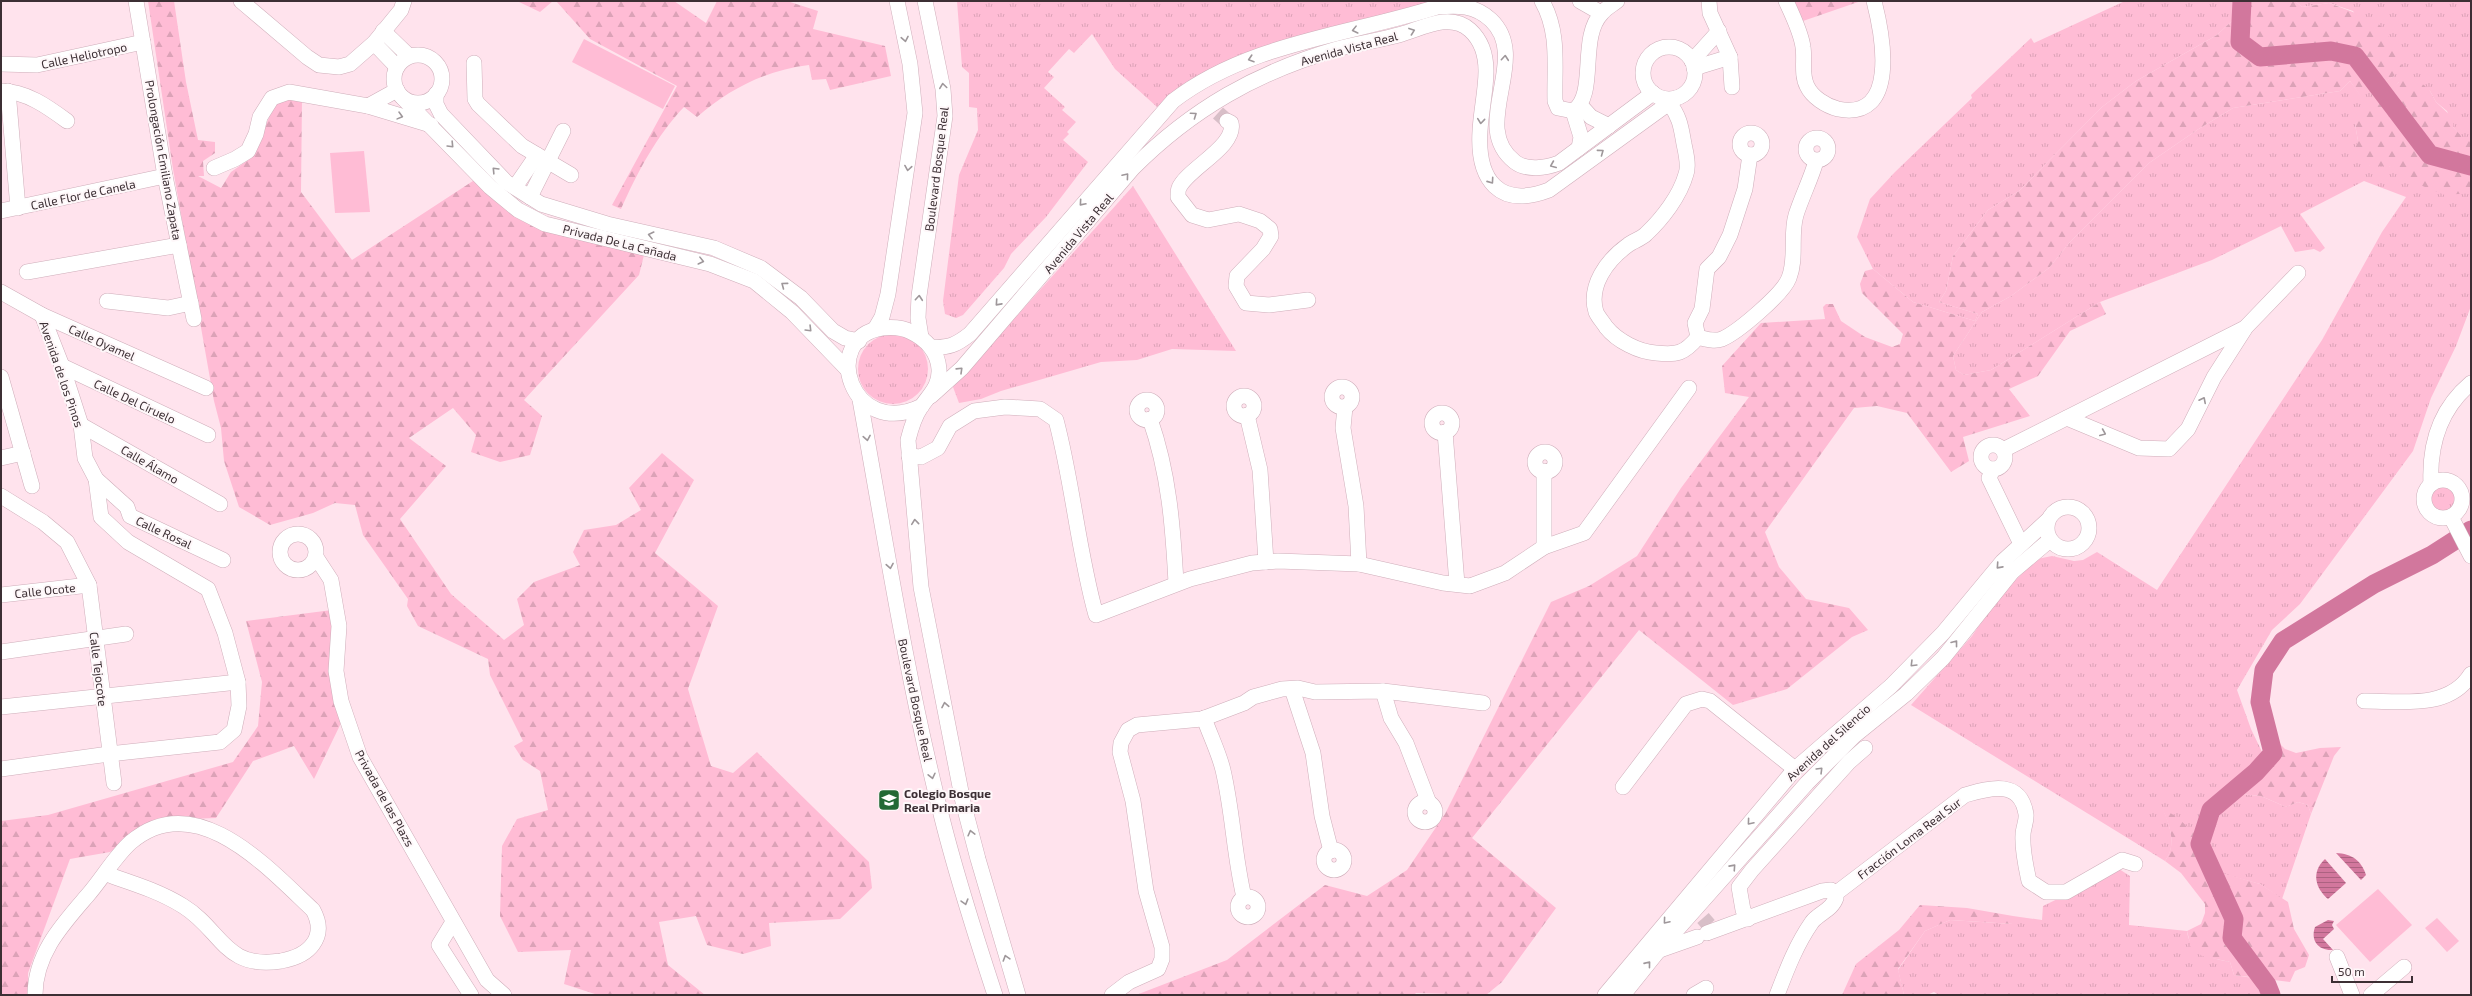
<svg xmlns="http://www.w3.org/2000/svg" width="2472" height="996" font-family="'Exo 2',sans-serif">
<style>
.grass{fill:url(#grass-tufts)}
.forest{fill:url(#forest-firs)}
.garden{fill:#ffbcd5}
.water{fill:url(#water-rules)}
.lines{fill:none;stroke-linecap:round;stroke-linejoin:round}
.river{stroke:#d2779d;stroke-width:19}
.minor-tunnel{stroke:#d8bfc8;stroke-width:15;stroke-dasharray:15 8;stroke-linecap:butt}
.minor-casing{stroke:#cfaeba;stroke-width:16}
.minor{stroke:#fff;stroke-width:15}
.oneway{stroke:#9e979a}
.labels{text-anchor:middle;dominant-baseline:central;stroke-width:4;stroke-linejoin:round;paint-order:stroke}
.street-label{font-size:12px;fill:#3c2f34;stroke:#fef7f9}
.poi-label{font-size:12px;font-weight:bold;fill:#3c2f34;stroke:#fef7f9;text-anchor:start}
</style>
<defs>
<pattern id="grass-tufts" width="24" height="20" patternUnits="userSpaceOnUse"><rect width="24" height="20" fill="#ffbcd5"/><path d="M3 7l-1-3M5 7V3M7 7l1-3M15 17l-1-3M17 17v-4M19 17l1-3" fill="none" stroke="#dba2b7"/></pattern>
<pattern id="forest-firs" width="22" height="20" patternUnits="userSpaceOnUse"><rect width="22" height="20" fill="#ffbcd5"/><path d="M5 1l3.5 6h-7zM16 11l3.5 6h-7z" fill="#dba2b7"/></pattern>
<pattern id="water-rules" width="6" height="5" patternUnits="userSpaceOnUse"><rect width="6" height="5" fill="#d2779d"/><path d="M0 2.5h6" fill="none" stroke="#ac6281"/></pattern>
</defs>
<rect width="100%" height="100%" fill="#ffe3ed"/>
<g class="grass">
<path d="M957,1H1430V3L1239,55L1190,80L1157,107L1115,69L1092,34L1074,53L1069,49L1048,72L1054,77L1044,88L1065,107L1062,110L1076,122L1067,132L1069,134L1063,140L1088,162L1046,217L1011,254L1004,268L963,315L956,318L945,314L943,301L959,175L978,130L977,108L969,107V73L962,67Z"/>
<path d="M2125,1H2253L2217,35L2136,81L2102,107L2019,191L1988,210L1953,256L1946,291L1939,302L1978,314L1975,321L1913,302L1873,269L1857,237L1870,199L1895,172L1972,98L1971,95L2031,38L2034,43Z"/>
<path d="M2295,1H2471V139L2464,140L2453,127L2447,111L2436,102L2430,91L2399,82L2355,124L2358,141L2370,166H2389L2471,193V306L2456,346L2431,398L2413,451L2300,604L2272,630L2237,690L2251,729L2264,756L2234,782L2227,800L2218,809L2211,832L2222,811L2237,794L2261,796L2286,807L2298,802L2308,805L2311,814L2282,899L2260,884L2205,869L2196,854L2199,840L2163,809C2170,826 2177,845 2165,861L1911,705L1972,636L1998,597L2037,559L2052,556L2074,561L2083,560L2097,552L2157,590L2322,340L2382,232L2406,197L2364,181L2300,214L2325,248L2320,252L2314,249L2295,252L2281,226L2212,260L2100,302L1991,370L1964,375L1956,370L1953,356L1982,312L2011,296L2049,268L2070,242L2149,163L2197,130L2233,108L2340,91L2350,81L2361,96L2394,76L2353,11L2329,3L2302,7Z"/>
<path d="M1133,186L1236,351L1172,349L1137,360L1101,362L1001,391L981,399L959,403L953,387Z"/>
<circle cx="893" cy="369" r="35"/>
<circle cx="2443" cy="499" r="15"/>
<path d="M2119,869L2130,876L2129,925L2187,931C2190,955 2211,958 2230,962L2234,975L2253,978L2261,995H1939L1934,992L1927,995H1904L1898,970L1925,931L1950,920L2012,924L2013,916L2042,920L2043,906Z"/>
</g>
<g class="forest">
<path d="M148,1H174L186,82L198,140L215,142V153L203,161L204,176H198L221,188L231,172L251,158L277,100L302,99L301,192L352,260L476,179L526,222L644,255L639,275L524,400L542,416L530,455L500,462L471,452L476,435L453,408L409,438L446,466L400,519L451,594L504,640L524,625L517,599L534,582L580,565L573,552L584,530L616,525L641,510L629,488L662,453L694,480L655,553L718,606L688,689L711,766L733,773L757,752L869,862L872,888L840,919L769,923L771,946L743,954L707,945L696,916L659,922L668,965L705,995H598L564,984L571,950L518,952L500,916L502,846L517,819L548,810L540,771L523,760L514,746L523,741L490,675L488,659L418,626L407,606L408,599L363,535L355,505L335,503L313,513L270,525L239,507L224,461L221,428L214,401L173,169Z"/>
<path d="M517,1H553L540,12Z"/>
<path d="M556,1H674L706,23L717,1H787L818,11L813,29L885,46L891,76L830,90L826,79L812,80L809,65C767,70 730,88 697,117L684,107C657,135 637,173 621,209L612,205L677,86L590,39Z"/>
<path d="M1791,1H1861L1803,21Z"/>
<path d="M2253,1H2295L2302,7L2329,3L2374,20L2387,32L2402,66L2394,76L2400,81L2415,80L2424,85L2430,91L2436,102L2453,118V127L2464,139H2471V193L2445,195L2415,183L2389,166H2370L2353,153L2358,141L2355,124L2368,107L2399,82L2394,76L2361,97L2350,81L2340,91L2233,108L2197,130L2149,163L2070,242L2049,268L2011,296L1982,312L1953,356L1956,370L1964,375L1991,370L2100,302L2106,314L2070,331L2038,376L2009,389L2030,416L1963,437L1969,461L1951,472L1907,413L1877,406L1854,408L1765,532L1779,567L1806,599L1849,608L1868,630L1852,637L1787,689L1733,705L1639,630L1472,838L1556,908L1502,982L1486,995L1416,993L1414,995H1136L1227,960L1325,885L1367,896L1407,870L1445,814L1551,602L1589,586L1637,556L1681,488L1749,397L1725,393L1722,366L1761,323L1825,319L1823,307L1826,304H1833L1841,321L1865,337L1892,347L1900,344L1903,334L1862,293L1860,284L1865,271L1873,269L1913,302L1975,321L1978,314L1939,302L1946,291L1953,256L1988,210L2019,191L2102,107L2136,81L2217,35Z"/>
<path d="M332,610L342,721L314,779L294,746L253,761L216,818L161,820L110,852L70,859L28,973V995H1V821L48,815L233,762L258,726L262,682L246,621Z"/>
<path d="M2279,743L2285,749L2296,753L2320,748L2341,747L2334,756L2311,814L2308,805L2298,802L2286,807L2261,796L2237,794L2222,811L2210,832L2209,831L2218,809L2227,800L2234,782Z"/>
<path d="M2162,808L2177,817L2197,836L2199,840L2196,854L2205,868L2260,884L2288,902L2294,929L2309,955L2305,967L2295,971L2290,982L2234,975L2230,962L2202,956L2191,947L2187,931L2201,924L2205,913V904L2181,873L2165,861C2177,844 2170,826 2162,808Z"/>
<path d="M1920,905L1967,908L2013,916V924L1950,920L1925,931L1898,969L1904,995H1842L1856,964L1899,930Z"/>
</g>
<g class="garden">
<path d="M584,39L675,86L663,109L572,62Z"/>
<path d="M364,151L370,212L335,213L330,153Z"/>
<path d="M2378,889L2412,925L2370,962L2336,925Z"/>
<path d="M2437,918L2459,941L2447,952L2425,928Z"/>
</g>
<g class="water">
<path d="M2336,853C2352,854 2361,860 2366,875L2361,880Z"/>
<path d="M2325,859L2346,883L2328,899C2315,888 2311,872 2325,859Z"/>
<path d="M2328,920L2334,921L2332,925L2334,929L2323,939L2333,950C2319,951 2310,941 2315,927Z"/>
</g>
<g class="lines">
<g class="river">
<path d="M2242,1L2240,42L2260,57L2331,51L2355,56L2430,155L2471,166"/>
<path d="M2271,995L2267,985L2232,938L2234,919L2200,844L2211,810L2256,772L2273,753L2260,702L2264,670L2283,641L2374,584L2432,555L2471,530"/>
</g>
<g class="minor-tunnel">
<path d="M1218,113L1227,121"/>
<path d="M1703,918L1709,925"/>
</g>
<g class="minor-casing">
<g id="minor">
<path d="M136,1L165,176L194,319"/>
<path d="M241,1L307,57L319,65L339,67L350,64L374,43L401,10L404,1"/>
<path d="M1542,1C1560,33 1554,66 1555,101L1558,108L1573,111C1598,95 1578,37 1602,13C1606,8 1612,5 1617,1"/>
<path d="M1580,1L1601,13"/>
<path d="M1709,1L1710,13L1730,57L1732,87"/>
<path d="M1786,1C1792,14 1801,32 1803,47C1805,59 1801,75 1807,86C1812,97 1826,106 1838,109C1899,121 1883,36 1874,1"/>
<path d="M383,31L409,56"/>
<path d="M374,43L397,67"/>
<circle cx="1669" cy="73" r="26"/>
<circle cx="418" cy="79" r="24"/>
<path d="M1692,61L1719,31"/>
<path d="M474,63L475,99L478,104L522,146L571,175"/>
<path d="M1,64L37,65L143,42"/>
<path d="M1694,68L1730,57"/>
<path d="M1,91C26,91 48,107 67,121"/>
<path d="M8,91L18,208"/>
<path d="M436,94V104L441,114L506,182L541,204L607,224L714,248L761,268L801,298L833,331L845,338L859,341"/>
<path d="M403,98L490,187L518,210L545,224L710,264L754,281L792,312L847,369"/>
<path d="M1669,103C1680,117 1681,127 1684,144C1686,153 1689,166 1686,174C1680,196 1662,219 1646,234C1641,239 1633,241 1628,245C1607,260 1588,286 1596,312C1598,317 1603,322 1606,327C1617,341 1639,352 1656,353C1677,355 1684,354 1698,337L1695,323L1702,309L1707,269L1719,257L1730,235L1745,189L1750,155"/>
<path d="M368,106L397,90"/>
<path d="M1581,106L1591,117L1609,126"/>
<path d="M1573,111L1581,137L1579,148"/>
<path d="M1227,121L1231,123C1237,146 1187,169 1179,188C1178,190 1178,194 1178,197L1192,215L1208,220L1239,214L1260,221L1270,229L1271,236L1263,249L1237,276L1236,286L1246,303L1269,305L1308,300"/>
<circle cx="1751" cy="144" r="11"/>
<circle cx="1817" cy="149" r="11"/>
<path d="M214,168L235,159L248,151L256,134L260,117L272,98L289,92L368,106L431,125"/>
<path d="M515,187L537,155"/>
<path d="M530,197L563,131"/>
<path d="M1,211L165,176"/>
<path d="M27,272L179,245"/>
<path d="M1,292L42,315L206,388"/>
<path d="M107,301L168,308L191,303"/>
<path d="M875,329L882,317L888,294L915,113L910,64L897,1"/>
<path d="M921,337L918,318L919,296L945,116L943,89L925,1"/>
<path d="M1698,337C1706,339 1714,342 1722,339C1738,332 1783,294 1789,278C1797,258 1790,235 1796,215C1802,196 1811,179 1816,161"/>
<path d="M931,347C949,348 956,345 970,334L1173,101C1248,43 1349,35 1437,7C1458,5 1475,5 1491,20C1532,59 1468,126 1515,162C1527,171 1546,168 1559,163L1653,93"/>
<path d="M62,366L208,435"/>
<path d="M1,377L32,486"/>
<circle cx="1342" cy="397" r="10"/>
<path d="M931,396L962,368L1133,168C1192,109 1257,72 1337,49C1359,43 1381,40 1402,34C1423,28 1450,12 1470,30C1482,41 1486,55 1486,71C1486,90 1481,111 1480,131C1477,180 1499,209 1549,190L1676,98"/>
<circle cx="1244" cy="406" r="10"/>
<path d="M860,400C885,537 906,675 940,810C955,872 975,934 995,995"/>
<circle cx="1147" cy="410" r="10"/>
<path d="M922,406C851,441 819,338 882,328C892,327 902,327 911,332C926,339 938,352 939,369C940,386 930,394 921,407C914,417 911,428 908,440L921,587L963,802L978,859L1018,995"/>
<path d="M1345,407L1343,428L1356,506L1359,564"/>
<circle cx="1442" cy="423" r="10"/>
<path d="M1247,415L1260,470L1266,562"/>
<path d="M2067,418L2139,448L2169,449L2188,429L2214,377L2246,327L2298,273"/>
<path d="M1150,419C1169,473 1173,527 1176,583"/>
<path d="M81,425L220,504"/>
<path d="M1445,432L1457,584"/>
<circle cx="1993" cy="457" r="12"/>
<path d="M2003,450L2245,328"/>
<circle cx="1545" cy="462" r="10"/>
<path d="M909,456L921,457L938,448L950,426L974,411L1005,407L1040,409L1056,420C1073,484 1078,551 1096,615L1190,579L1252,563L1278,561L1359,564L1443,583L1470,586L1505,573L1544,547L1584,533L1689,388"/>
<path d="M1,458L23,453"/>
<path d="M1993,469L1989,478L2021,544"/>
<path d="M1544,471V547"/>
<path d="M96,479L127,507L130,516L223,560"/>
<circle cx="2443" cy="499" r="19"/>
<path d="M2431,484C2429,443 2440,409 2471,383"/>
<path d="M1,496L43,522L67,542L89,585L114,783"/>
<circle cx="2068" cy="528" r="21"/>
<path d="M2451,517L2471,556"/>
<circle cx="298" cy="552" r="18"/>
<path d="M316,557L331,580L339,626L336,671L341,701L360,757L487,980L504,995"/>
<path d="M1,595L89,585"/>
<path d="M1,652L126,634"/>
<path d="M1292,689L1313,753L1322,816L1331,851"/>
<path d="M1383,691L1391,718L1406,743L1429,803"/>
<path d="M2364,701C2400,701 2449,710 2471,674"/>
<path d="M1,707L238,682"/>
<path d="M1204,718C1210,735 1219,753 1223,770C1233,813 1234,855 1244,897"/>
<path d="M1,769L109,754L220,742L234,730L239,706L238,682L225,633L208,589L128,542L101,517L96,479L85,458L81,425L62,366L42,315"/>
<path d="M1623,787L1686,704L1702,699L1710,701L1795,769"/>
<circle cx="1425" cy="812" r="10"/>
<circle cx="1334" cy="860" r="10"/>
<path d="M1835,894L1965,795C1990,788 2020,779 2026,814C2027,821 2023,828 2023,835C2022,850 2026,867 2029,881L2046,892H2066L2122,860L2135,864"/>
<circle cx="1248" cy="907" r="10"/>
<path d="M1748,919L1743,910L1739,887L1752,870L1849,762L1865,748"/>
<path d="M453,922L439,945L471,995"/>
<path d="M1707,933L1822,891L1831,890L1836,898C1832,910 1819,913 1812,922C1796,945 1787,969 1777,995"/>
<path d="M1660,950L1697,937"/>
<path d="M2337,957L2352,995"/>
<path d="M35,995C35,954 62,925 87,896C102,879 115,856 131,842C196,787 268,868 313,910C319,921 321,933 313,944C306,954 292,959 281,961C224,970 222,930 183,906C159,891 132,883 106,874"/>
<path d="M1112,995L1129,982L1158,969L1162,959V947L1146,891L1133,801L1120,752L1121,743L1128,730L1137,725L1202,719L1244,703L1253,697L1282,689L1298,688L1315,692L1383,691L1483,703"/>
<path d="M1605,995L1795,769L1891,686L1943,633L2002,562L2048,520"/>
<path d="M1623,995L1659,950L1807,783L1854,736L1906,694L1943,658L2012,572L2050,540"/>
<path d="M1694,995L1706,988"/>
<path d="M2371,995L2404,967"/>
</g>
</g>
<use href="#minor" class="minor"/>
</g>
<defs><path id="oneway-chevron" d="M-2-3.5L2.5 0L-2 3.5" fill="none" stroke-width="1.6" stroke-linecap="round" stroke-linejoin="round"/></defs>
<g class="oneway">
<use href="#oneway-chevron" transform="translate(1355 30) rotate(166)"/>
<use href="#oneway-chevron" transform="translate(1412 31) rotate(-20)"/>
<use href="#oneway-chevron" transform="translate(905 39) rotate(79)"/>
<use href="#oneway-chevron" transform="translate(1505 58) rotate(-85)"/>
<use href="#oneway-chevron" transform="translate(1251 59) rotate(162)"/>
<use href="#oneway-chevron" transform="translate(943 86) rotate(-98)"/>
<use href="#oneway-chevron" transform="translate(1194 115) rotate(-35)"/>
<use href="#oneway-chevron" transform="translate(400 116) rotate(15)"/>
<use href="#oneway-chevron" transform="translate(1481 121) rotate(96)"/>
<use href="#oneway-chevron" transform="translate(451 145) rotate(46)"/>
<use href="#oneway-chevron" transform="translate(1601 152) rotate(-36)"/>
<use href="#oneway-chevron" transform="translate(1553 165) rotate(157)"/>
<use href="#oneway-chevron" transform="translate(908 168) rotate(99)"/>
<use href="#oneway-chevron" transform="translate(495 170) rotate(-134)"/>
<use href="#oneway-chevron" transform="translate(1126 176) rotate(-50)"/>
<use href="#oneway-chevron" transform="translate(1491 181) rotate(55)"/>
<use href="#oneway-chevron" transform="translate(1082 203) rotate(131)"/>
<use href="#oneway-chevron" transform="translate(651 235) rotate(-166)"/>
<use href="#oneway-chevron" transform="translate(701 261) rotate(14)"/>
<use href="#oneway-chevron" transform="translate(784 285) rotate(-143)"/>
<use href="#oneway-chevron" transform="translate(919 298) rotate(-85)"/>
<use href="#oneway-chevron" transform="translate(998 303) rotate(132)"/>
<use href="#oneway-chevron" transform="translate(809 329) rotate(45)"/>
<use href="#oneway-chevron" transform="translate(960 370) rotate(-44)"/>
<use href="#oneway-chevron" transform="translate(2203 400) rotate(-63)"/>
<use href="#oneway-chevron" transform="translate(2103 433) rotate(23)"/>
<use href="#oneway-chevron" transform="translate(867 438) rotate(80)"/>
<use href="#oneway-chevron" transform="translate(915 522) rotate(-96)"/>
<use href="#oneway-chevron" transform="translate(890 566) rotate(80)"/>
<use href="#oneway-chevron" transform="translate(1999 566) rotate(132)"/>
<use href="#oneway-chevron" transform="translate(1955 643) rotate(-52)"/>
<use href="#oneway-chevron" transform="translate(1913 664) rotate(135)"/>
<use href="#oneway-chevron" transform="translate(945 705) rotate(-101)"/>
<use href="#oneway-chevron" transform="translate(1820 770) rotate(-45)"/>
<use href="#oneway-chevron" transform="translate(932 776) rotate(77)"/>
<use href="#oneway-chevron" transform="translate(1750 822) rotate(130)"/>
<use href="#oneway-chevron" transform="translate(971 833) rotate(-104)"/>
<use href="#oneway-chevron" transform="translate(1733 867) rotate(-48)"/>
<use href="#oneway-chevron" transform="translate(965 902) rotate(74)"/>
<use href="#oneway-chevron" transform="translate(1666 921) rotate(130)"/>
<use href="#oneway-chevron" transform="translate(1006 958) rotate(-107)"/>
<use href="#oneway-chevron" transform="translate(1648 964) rotate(-51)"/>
</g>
<defs>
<g id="school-square" transform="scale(1.15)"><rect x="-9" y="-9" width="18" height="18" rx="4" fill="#236935" stroke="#fef7f9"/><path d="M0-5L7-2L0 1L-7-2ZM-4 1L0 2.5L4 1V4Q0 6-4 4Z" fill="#fff"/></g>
</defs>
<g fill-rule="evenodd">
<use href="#school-square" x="889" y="800"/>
</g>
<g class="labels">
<g class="street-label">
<text transform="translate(1349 48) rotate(-15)">Avenida Vista Real</text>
<text transform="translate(84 55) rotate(-12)">Calle Heliotropo</text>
<text transform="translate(164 160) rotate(80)">Prolongación Emiliano Zapata</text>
<text transform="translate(936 169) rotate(-83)">Boulevard Bosque Real</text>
<text transform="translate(83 194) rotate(-12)">Calle Flor de Canela</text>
<text transform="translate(1078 233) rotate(-50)">Avenida Vista Real</text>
<text transform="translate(620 242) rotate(14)">Privada De La Cañada</text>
<text transform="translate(102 342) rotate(24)">Calle Oyamel</text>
<text transform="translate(62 374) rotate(71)">Avenida de los Pinos</text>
<text transform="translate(135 401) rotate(25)">Calle Del Ciruelo</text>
<text transform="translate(150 464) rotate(30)">Calle Álamo</text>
<text transform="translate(164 532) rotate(25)">Calle Rosal</text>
<text transform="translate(45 590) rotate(-6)">Calle Ocote</text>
<text transform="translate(99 669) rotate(83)">Calle Tejocote</text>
<text transform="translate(916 700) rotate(78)">Boulevard Bosque Real</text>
<text transform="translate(1828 742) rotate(-42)">Avenida del Silencio</text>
<text transform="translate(385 798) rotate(61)">Privada de las Plazs</text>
<text transform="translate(1909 838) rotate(-37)">Fracción Loma Real Sur</text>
</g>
<g class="poi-label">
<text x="904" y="793">Colegio Bosque<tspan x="904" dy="14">Real Primaria</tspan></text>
</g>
</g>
<rect width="2472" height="996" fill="none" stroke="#3c2f34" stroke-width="4"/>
<path d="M2332 976v6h80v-6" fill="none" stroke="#3c2f34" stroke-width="2"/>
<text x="2338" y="976" font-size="12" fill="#3c2f34" stroke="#fef7f9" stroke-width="3" paint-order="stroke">50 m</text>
</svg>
